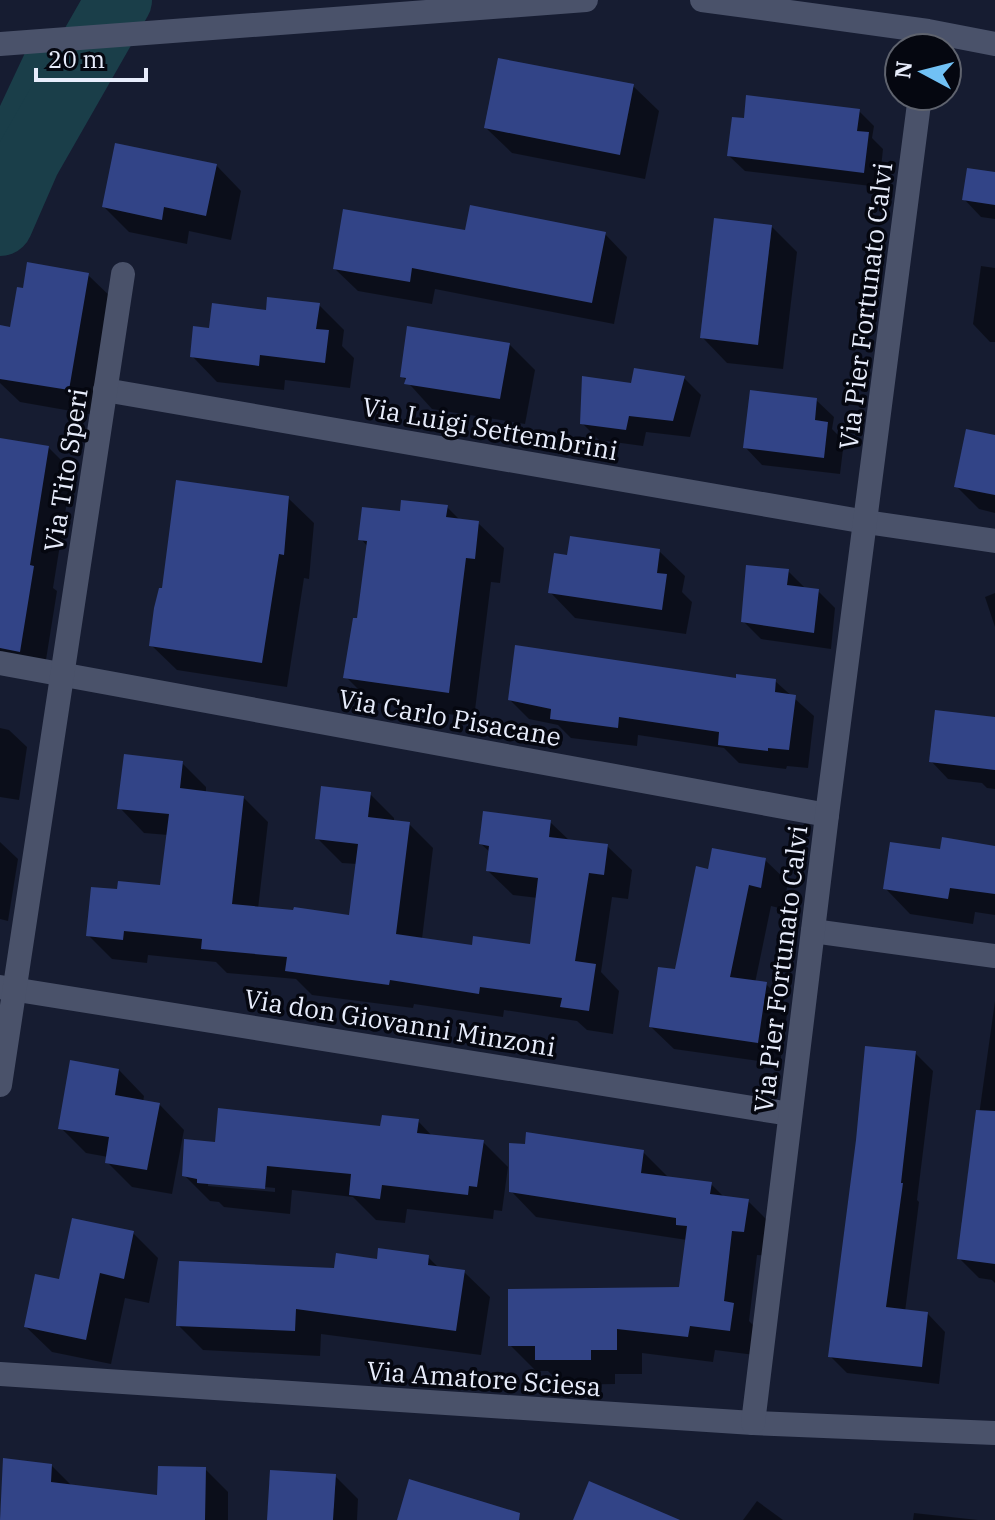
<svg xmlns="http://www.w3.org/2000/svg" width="995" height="1520" font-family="'IBM Plex Serif',serif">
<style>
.water{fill:#1a3e49}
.shadow{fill:#0007;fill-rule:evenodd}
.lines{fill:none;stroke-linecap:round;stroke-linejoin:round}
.river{stroke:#1a3e49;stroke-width:66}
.building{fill:#324487}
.minor{stroke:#4a526a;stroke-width:24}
.labels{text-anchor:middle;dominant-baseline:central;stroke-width:7;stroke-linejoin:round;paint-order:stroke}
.street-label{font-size:26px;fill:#e7ecfb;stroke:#050710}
</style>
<rect width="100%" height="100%" fill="#161c31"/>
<path class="water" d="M103,44L43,150L0,240V106L24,55L27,48Z"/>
<g class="shadow">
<path d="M633,86L659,111L645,179L512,153L486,128Z"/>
<path d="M859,111L874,126L872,138L883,149L879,187L745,171L729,156Z"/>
<path d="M216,165L241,191L231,240L189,231L187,244L129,232L104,207Z"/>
<path d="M995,174V219L981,217L964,199Z"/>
<path d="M772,227L797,252L783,369L727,363L702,337Z"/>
<path d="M467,232L605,234L627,257L614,324L435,289L432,304L358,291L335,269Z"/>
<path d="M981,266L995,268V342H990L973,324Z"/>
<path d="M88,275L114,300L94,415L20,402L0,383V342L12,329Z"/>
<path d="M319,305L344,330L342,346L354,358L350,388L285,380L284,390L217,382L192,356L211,330L267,312Z"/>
<path d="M510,345L535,370L525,424L432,409L402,376Z"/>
<path d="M684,378L701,395L690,437L646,432L643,446L599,440L582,423L632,385Z"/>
<path d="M816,400L834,417L832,429L844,441L840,474L762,465L745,447Z"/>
<path d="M995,437V513L979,509L957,487Z"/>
<path d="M0,440L48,447L72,471L53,588L57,591L45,666L0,659Z"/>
<path d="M288,498L314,523L309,579L304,578L287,687L177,670L151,645Z"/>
<path d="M447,507L461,521L478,523L504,548L500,583L491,582L474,718L371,702L346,677L359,621L368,547L361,539L402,513Z"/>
<path d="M659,551L685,576L682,592L692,602L686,634L575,618L550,592L569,557Z"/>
<path d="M788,571L806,589L818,591L835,608L831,649L761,639L743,621Z"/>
<path d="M995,593V627L985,597Z"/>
<path d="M738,680L775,681L814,716L808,768L787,766L786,769L739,763L724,748L638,735L637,746L571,738L558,725L529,719L510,700Z"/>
<path d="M995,719V789L987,788L982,783L948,779L931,761Z"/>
<path d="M0,728L9,730L27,747L19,800L0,797Z"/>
<path d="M182,763L206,787V793L243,797L268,822L258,909L351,917L357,864L342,863L317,838L370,794L394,818V822L409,824L433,848L422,939L474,947L532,946L538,898L513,895L488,871L491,853L481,844L550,822L570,841L607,846L632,870L628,899L612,897L601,972L619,991L613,1034L587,1030L577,1021L504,1010L503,1017L414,1004L413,1008L312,995L296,979L227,973L216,962L148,955L147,963L112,959L88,935L119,891L162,887L168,835L144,833L120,808Z"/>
<path d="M0,842L18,859L8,921L0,919Z"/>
<path d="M995,848V915L975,912L973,924L910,914L885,888L942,851Z"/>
<path d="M765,860L788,882L783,909L771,906L755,983L766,984L788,1007L780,1064L674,1049L651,1027L676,972L710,871Z"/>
<path d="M995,1001V1283L992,1280L979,1278L959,1258Z"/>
<path d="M915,1053L933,1071L917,1200L919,1202L905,1312L928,1314L945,1332L939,1384L847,1373L830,1356Z"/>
<path d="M119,1070L144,1096L143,1102L159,1104L184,1130L172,1194L132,1187L107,1162L108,1157L86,1153L61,1128Z"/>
<path d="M418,1121L433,1137L483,1142L508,1167L502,1211L494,1210L493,1219L407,1209L405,1223L376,1220L353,1197L292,1190L290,1214L224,1207L219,1202L210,1201L184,1175L217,1144L382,1128ZM208,1182L275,1188V1192L208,1186Z"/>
<path d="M643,1152L669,1178L711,1184L725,1198L748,1201L773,1226L769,1256L757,1255L749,1321L758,1330L755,1355L715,1350L713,1362L642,1353V1374H615V1384L562,1385L548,1371H536L510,1345L681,1290L687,1240L536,1217L511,1191Z"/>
<path d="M133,1233L158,1258L149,1303L125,1298L111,1364L52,1352L26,1327L61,1281Z"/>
<path d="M428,1257L439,1268L464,1272L490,1297L481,1355L321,1334L320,1356L203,1350L178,1325L336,1270L379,1261Z"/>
<path d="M5,1461L52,1466L73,1487L159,1497L205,1469L228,1492V1520H0Z"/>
<path d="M335,1476L358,1499L357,1520H269Z"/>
<path d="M757,1501L783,1520H743Z"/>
<path d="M914,1513L978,1520H913Z"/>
</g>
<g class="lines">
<path class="river" d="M0,223L27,161L119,0"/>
</g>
<g class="building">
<path d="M498,58L634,84L620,155L484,128Z"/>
<path d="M746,95L860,109L857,131L869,132L864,173L727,156L732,117L744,118Z"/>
<path d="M115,143L217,164L206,216L164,207L162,220L102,207Z"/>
<path d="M967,168L995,172V205L962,200Z"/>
<path d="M470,205L606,232L592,303L412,268L410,282L333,269L343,209L465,230Z"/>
<path d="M714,218L772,225L758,345L700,338Z"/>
<path d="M27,262L89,273L69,390L0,379V325L10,327L17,287L23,288Z"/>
<path d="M267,297L320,303L316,329L329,330L325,363L260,355L259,366L190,357L193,326L209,328L212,303L266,310Z"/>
<path d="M407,326L510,343L500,399L404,384L406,378L400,377Z"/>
<path d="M634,368L685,376L673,421L629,416L626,430L580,424L582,376L631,383Z"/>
<path d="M750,390L817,398L815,420L828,422L824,458L743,448Z"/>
<path d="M966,429L995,435V495L954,487Z"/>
<path d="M0,438L49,446L30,565L34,566L20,652L0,648Z"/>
<path d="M176,480L289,496L284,555L279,554L262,663L149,646L154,608L159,588H162Z"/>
<path d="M401,500L448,505L446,517L479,521L475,559L466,558L449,693L343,678L353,618H357L367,541L358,540L362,507L400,511Z"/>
<path d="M570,536L660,549L657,573L667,574L662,610L548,593L554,553L567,555Z"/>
<path d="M746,565L789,569L787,585L819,589L814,633L741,622Z"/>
<path d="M515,645L736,678V674L776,679L775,692L796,695L789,750L768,748V751L718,745L719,732L619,717L618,728L550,719L551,709L508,700Z"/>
<path d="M935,710L995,717V770L929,762Z"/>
<path d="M124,754L183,761L180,788L244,796L232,904L293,910L294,907L349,915L358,844L315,839L321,786L371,792L368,817L410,822L396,934L472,945L473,936L530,944L538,878L486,871L489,846L479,844L483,811L551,820L549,837L608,844L604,875L589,873L575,961L596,964L589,1011L560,1007L562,998L480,987L479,994L390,980L389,985L285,971L287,957L201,949L202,939L124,931L123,940L86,936L91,887L117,889L118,881L160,885L169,814L117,809Z"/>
<path d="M942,837L995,846V894L950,888L948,899L883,889L890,842L940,849Z"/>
<path d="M712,848L766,858L761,888L749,885L730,977L767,982L758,1043L649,1027L658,967L675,969L696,866L708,869Z"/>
<path d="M865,1046L916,1051L901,1183H903L886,1307L928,1312L922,1367L828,1357L856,1140Z"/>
<path d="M70,1060L119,1069L115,1095L160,1103L147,1170L105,1163L109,1137L58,1129Z"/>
<path d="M218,1108L380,1126L382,1115L419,1119L417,1133L484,1140L477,1187L469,1186L468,1195L382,1185L380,1199L349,1195L351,1174L267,1166L265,1189L197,1183V1179L182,1176L184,1139L215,1142Z"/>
<path d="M976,1110L995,1111V1264L957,1259Z"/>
<path d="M526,1132L644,1150L641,1173L712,1182L710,1194L749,1199L744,1232L732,1231L724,1301L734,1303L730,1331L690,1326L688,1337L617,1329V1350H591V1360H535V1346H508V1289L679,1287L687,1226L676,1225V1218L509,1192V1143L525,1144Z"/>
<path d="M72,1218L134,1231L124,1279L100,1273L86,1340L24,1327L35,1274L59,1279Z"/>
<path d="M378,1248L429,1255L428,1265L465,1270L456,1331L296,1309L295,1331L176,1326L179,1261L334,1268L336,1253L377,1259Z"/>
<path d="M3,1458L52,1464L51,1482L157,1495L158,1466L206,1467L205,1520H0Z"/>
<path d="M270,1470L336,1474L333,1520H267Z"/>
<path d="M409,1479L520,1513L519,1520H397Z"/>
<path d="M589,1481L680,1520H573Z"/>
</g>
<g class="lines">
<g class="minor">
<path d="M702,0L928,31L995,44"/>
<path d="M0,44L586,0"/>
<path d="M105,390L866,522L995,541"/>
<path d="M0,663L827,815"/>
<path d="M813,931L995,956"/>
<path d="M0,987L790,1114"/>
<path d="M0,1085L123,274"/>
<path d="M0,1374L753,1423L995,1433"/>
<path d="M753,1423L827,815L920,96"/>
</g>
</g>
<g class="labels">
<g class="street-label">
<text transform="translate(865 306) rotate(-83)">Via Pier Fortunato Calvi</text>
<text transform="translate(490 428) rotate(10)">Via Luigi Settembrini</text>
<text transform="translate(65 470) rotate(-81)">Via Tito Speri</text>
<text transform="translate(450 717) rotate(10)">Via Carlo Pisacane</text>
<text transform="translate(780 969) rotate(-83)">Via Pier Fortunato Calvi</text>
<text transform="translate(400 1022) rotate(9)">Via don Giovanni Minzoni</text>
<text transform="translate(484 1378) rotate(4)">Via Amatore Sciesa</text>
</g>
</g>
<g transform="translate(923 72) rotate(277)"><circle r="38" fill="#050710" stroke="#5f636e" stroke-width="2"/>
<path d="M0-6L14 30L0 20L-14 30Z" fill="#71c1f5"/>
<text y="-12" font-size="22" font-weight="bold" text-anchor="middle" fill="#e7ecfb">N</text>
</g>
<path d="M36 68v12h110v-12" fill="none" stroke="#e7ecfb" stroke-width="4"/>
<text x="48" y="68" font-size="24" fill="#e7ecfb" stroke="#050710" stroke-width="6" paint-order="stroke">20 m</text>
</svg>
